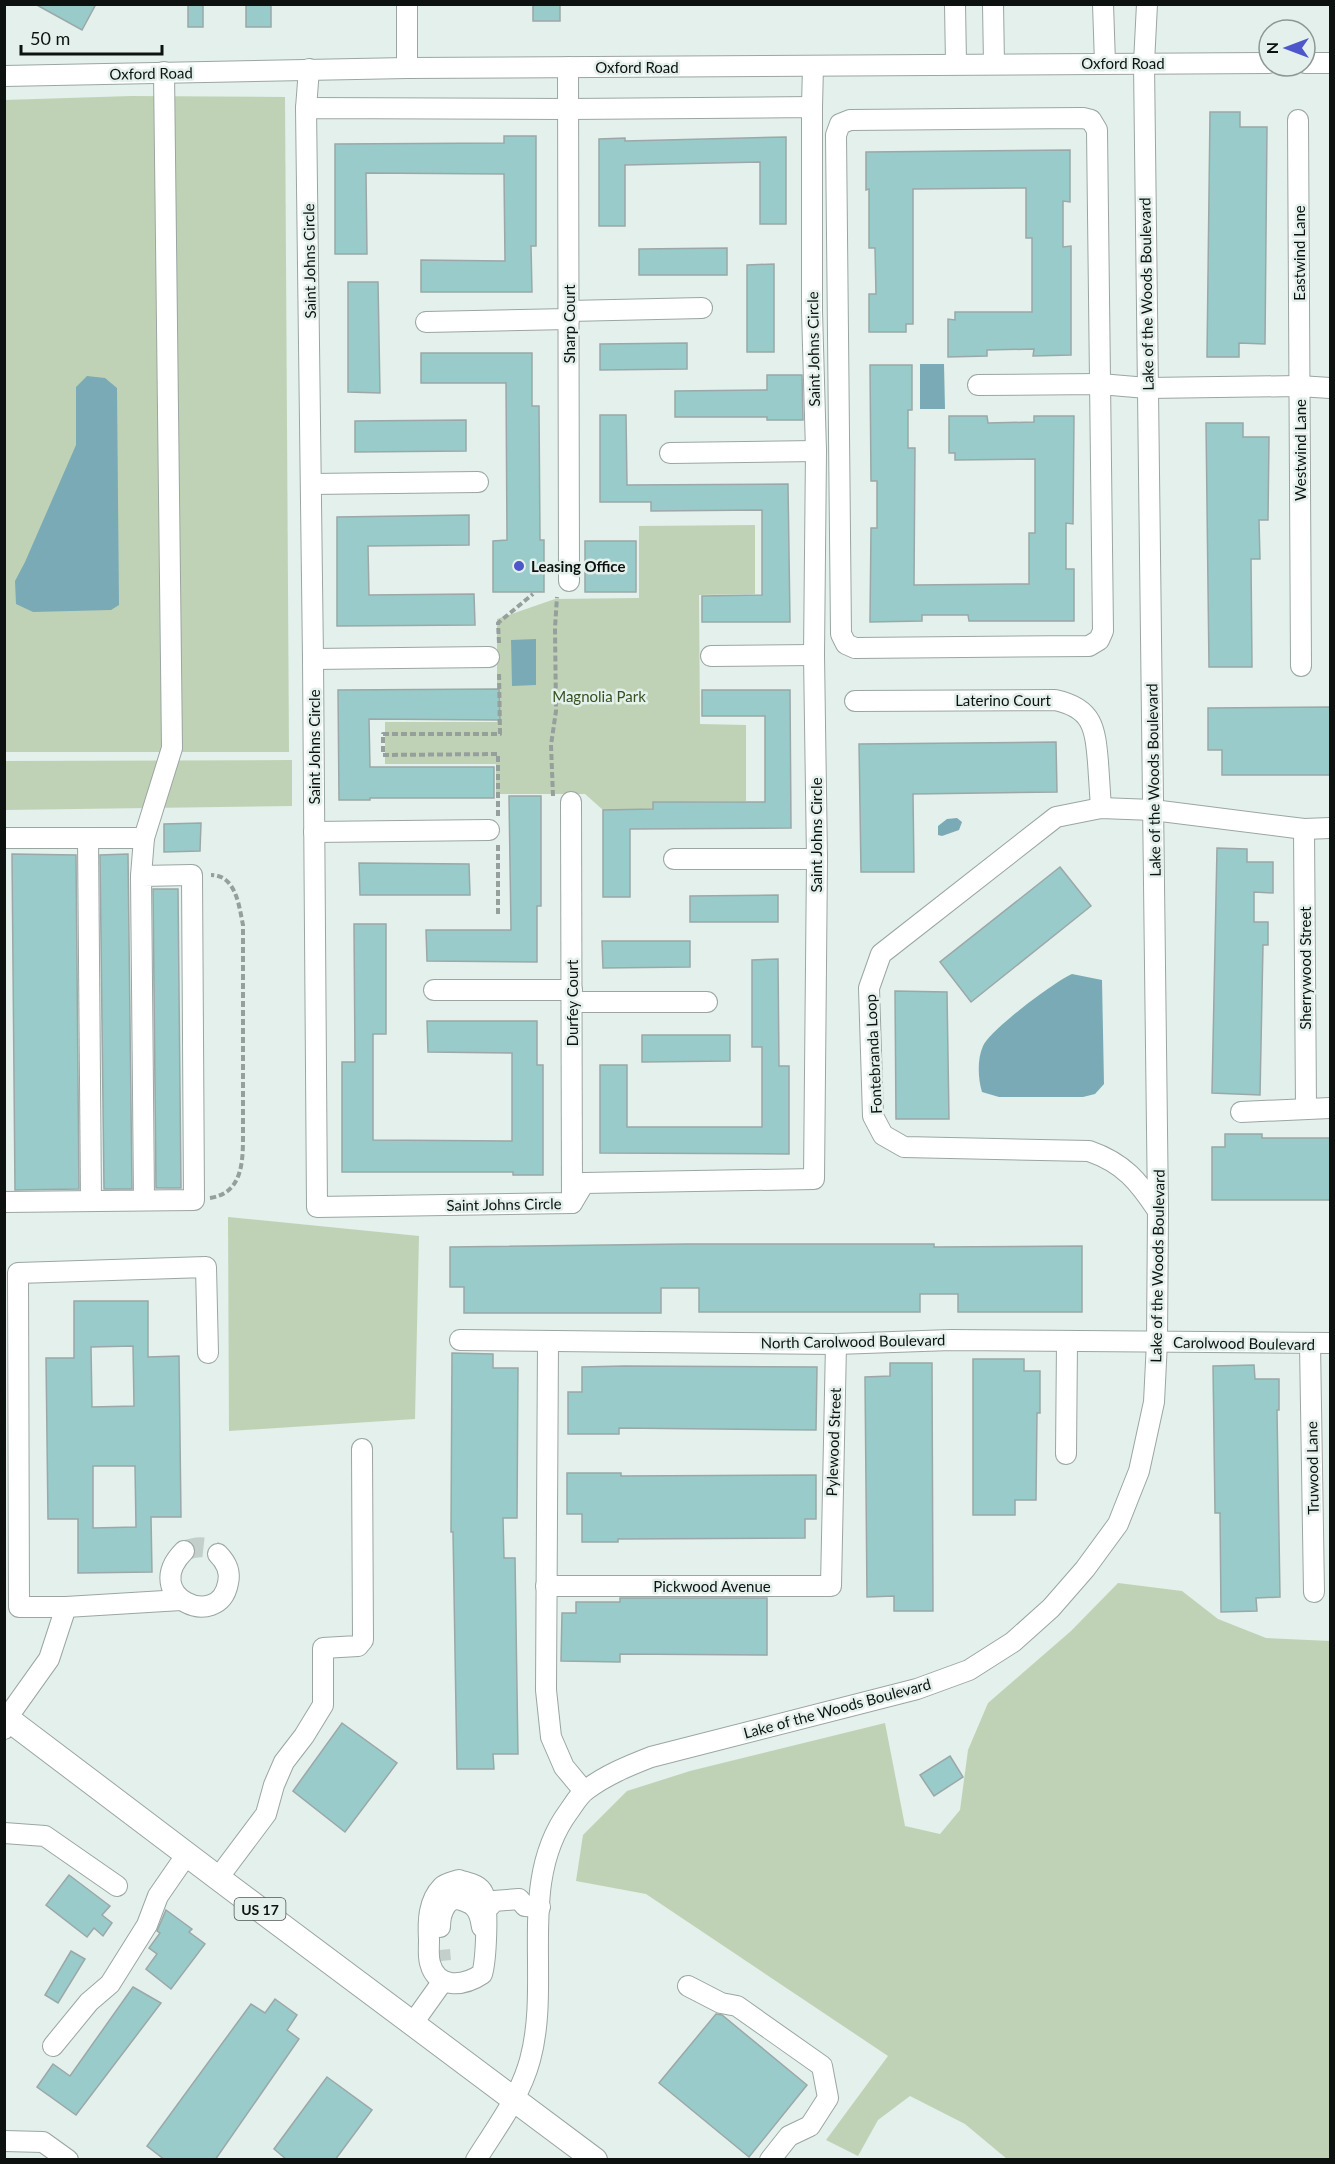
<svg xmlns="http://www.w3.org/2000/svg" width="1335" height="2164" font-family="Lato,sans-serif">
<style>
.green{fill:#c0d2b5}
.water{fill:#7aaab5}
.building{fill:#98cbca;stroke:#9ba8a7;stroke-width:1.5;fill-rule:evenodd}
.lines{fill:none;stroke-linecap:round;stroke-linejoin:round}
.minor-tunnel{stroke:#c3cfca;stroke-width:20;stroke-dasharray:20 10;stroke-linecap:butt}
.minor-casing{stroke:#9aa6a2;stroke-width:22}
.major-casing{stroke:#9aa6a2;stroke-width:26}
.path{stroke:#959f9c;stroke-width:4;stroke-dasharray:6 3;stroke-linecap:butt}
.minor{stroke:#fff;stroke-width:20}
.major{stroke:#fff;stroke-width:24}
.poi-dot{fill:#4d56cb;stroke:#e3f0eb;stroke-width:2}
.labels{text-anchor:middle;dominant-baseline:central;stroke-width:5;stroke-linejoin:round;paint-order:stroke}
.shield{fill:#e3f0eb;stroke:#4d5552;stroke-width:1.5}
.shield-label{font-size:14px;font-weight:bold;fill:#0d1210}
.street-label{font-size:15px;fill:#0d1210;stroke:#e3f0eb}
.poi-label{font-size:15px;font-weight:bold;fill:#0d1210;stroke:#e3f0eb;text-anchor:start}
.park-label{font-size:15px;fill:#35511f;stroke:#e3f0eb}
</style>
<rect width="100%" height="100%" fill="#e3f0eb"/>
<g class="green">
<path d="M131,96L285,97L289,752H5L4,100Z"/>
<path d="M755,525V594L699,595L700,724L746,725V801L653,802V810H603L585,794H496V764H385V722H497V619L555,599L639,598V526Z"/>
<path d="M292,760V806L5,810L4,761Z"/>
<path d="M228,1217L419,1236L415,1419L229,1431Z"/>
<path d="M1118,1583L1182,1591L1218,1619L1266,1638L1330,1641V2159H1007L965,2124L910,2096L878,2120L858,2156L826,2140L888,2056L646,1894L576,1881L583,1835L627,1791L690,1771L885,1723L905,1826L940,1834L960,1810L968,1750L988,1703L1071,1631Z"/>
</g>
<g class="water">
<path d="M920,364H944L945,409H920Z"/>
<path d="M87,376L105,378L117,388L119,605L111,610L33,612L16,604L15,581L25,562L76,445V387Z"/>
<path d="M536,639V685L512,686L511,640Z"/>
<path d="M957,818L962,822L959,830L942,836L938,835V826L947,819Z"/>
<path d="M1072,974L1102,980L1104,1084L1095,1094L1083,1097H999L982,1092C978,1079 977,1059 983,1046C990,1030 1054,982 1072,974Z"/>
</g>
<g class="building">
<path d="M35,4H96L82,30Z"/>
<rect x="188" y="4" width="15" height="23"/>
<rect x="246" y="4" width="25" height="23"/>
<rect x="533" y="4" width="27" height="17"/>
<path d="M1210,112H1240V127H1267L1265,344L1239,343V357H1207Z"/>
<path d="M504,136H536V246H531L532,292H421V260L505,261L504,174L366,173L367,254H335V144L504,143Z"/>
<path d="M786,137V224H760V162L625,165V226H599V139L625,138V141Z"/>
<path d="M1070,150V202L1063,201V247L1071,246V355L1033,356L1034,349L987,350V356L948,357V319L955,320V312H1032V238H1026V188L913,189V324H906V332H869V294H876L875,248H869V189L866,190V152Z"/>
<path d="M727,248V275H639V249Z"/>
<path d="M774,264V352H747V265Z"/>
<path d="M348,282H378L380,393L348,392Z"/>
<path d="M687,343V369L600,370V344Z"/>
<path d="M421,353H532V406H539L540,540H544V592H493V541L507,540L506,383H421Z"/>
<path d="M870,365H912V410H908V448H915L914,585L1029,584V533H1035V459L955,460V453H949V416H987L988,423L1034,422V416H1074L1073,524L1066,523V569H1074V621H969L968,615H922V621L870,622L871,528H877V481H871Z"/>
<path d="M767,375H802L803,420H767V417H675V391L767,390Z"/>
<path d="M600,415H626L627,485L788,484L790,622H702V596L762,595V510L651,511V502H600Z"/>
<path d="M466,420V451L355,452V421Z"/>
<path d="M1206,423H1243V437H1269L1268,520H1259L1260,559H1251L1252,667H1209Z"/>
<path d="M469,515V545L368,546L369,595L474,594L475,625L337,626V517Z"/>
<rect x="585" y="541" width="51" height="51"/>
<path d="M499,689L500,720L369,719L370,767H494V798H370V800H339L338,690Z"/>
<path d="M702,690H790L791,828L630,829V897H603V810L653,809V802H765V716H702Z"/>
<path d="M1330,707V775H1222V750H1208V708Z"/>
<path d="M1056,742L1057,792L913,794L914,872H861L859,744Z"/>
<path d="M509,796H541V906H537V962L427,961L426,930H511Z"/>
<path d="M201,823L200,851L164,852V824Z"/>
<path d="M1217,848L1247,849V862H1273V893L1254,892V922H1268V945H1263L1260,1095L1212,1093Z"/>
<path d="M12,854L76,855L79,1189L15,1190Z"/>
<path d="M128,854L132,1189H104L100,855Z"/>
<path d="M359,863L469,864L470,895H360Z"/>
<path d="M1060,867L1091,906L971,1002L940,962Z"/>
<path d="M153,889H178L181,1188H156Z"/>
<path d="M778,895V922H690V896Z"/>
<path d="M354,924H386V1034H373V1140L512,1141V1053L428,1052L427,1021H537V1065H543V1175H513V1172H342V1062H355Z"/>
<path d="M602,941H690V967L603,968Z"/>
<path d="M778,959L779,1066H789V1154L600,1153V1065H627V1127H762V1047H752V960Z"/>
<path d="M895,991L947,992L949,1119H896Z"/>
<path d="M642,1035H730V1061L642,1062Z"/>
<path d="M1225,1134H1262V1138H1330V1200H1212V1147H1225Z"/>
<path d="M686,1244H934V1247L1082,1246V1312H958V1294H920V1312H699V1288H661V1313H464V1287H450V1247Z"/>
<path d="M74,1301H148V1357L179,1356L181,1517H151L152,1572L78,1573V1519H48L46,1358H74ZM133,1346L134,1406L92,1407L91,1347ZM93,1466H135L136,1527L93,1528Z"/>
<path d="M452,1353L493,1354V1368H518L517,1518H503L504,1558H515L518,1754H493L494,1769H457L453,1532H451Z"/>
<path d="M973,1359H1024V1371H1040V1413H1037L1036,1500H1015V1515H973Z"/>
<path d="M890,1363H932L933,1611H894V1596L867,1597L865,1377L890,1376Z"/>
<path d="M1254,1365L1255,1379H1279V1410H1277L1280,1597L1256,1598L1257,1611L1221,1612L1220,1513H1215L1213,1366Z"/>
<path d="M624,1366L817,1367L816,1430L619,1428V1434H568V1392H582V1367Z"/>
<path d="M567,1473H621V1476L816,1475V1519H805V1538L618,1539V1542H582V1514H567Z"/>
<path d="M620,1598H767V1655L620,1654V1662L561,1661L562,1613H576V1602H620Z"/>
<path d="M342,1723L397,1763L345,1832L293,1791Z"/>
<path d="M950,1756L963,1777L934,1796L920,1775Z"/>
<path d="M69,1875L110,1906L102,1915L112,1923L103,1936L94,1928L87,1937L46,1905Z"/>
<path d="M166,1910L192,1929L189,1932L205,1944L171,1989L146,1969L157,1954L149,1948L160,1933L157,1931Z"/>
<path d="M71,1951L85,1959L58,2003L45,1995Z"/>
<path d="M133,1987L161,2003L76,2115L37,2087L53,2064L70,2076Z"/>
<path d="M275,1999L297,2015L287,2030L299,2039L215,2160H165L147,2146L251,2004L265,2013Z"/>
<path d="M716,2014L722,2015L807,2085L749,2157L659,2083Z"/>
<path d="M327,2077L372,2110L335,2160H287L274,2149Z"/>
</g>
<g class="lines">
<g class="minor-tunnel">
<path d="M184,1551C196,1546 208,1545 218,1554"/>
<path d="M440,1950L441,1961"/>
</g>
<g class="minor-casing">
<g id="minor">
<path d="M407,4V68"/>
<path d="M955,4L956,64"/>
<path d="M993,4L994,64"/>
<path d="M1103,4L1105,63"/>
<path d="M1305,63H1330"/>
<path d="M568,67L569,581"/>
<path d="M4,76L407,68L1269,63"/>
<path d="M812,107V311L816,451L814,655L817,859L814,1179L584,1183L572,1203L317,1207L313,659L306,108L568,109Z"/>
<path d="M812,107L813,66"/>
<path d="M306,108L309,69"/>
<path d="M1083,118L1091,120L1097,130L1103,631L1099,640L1089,646L855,648L846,644L841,634L836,135L840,124L850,120Z"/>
<path d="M1298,120L1301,666"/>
<path d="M569,311L702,308"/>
<path d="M426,322L569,319"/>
<path d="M978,385L1100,384L1147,388L1299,386L1330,388"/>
<path d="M670,453L816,451"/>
<path d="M311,484L478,482"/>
<path d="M711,656L814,655"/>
<path d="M313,659L489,657"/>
<path d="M855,701L1055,700C1093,708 1095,728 1098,762C1099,777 1100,793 1101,808"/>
<path d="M571,802L572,1203"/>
<path d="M1304,829L1306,1108"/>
<path d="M314,832L489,830"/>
<path d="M4,838H144L172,748L164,72"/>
<path d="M88,838L91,1201"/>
<path d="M674,859H817"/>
<path d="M141,876L144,838"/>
<path d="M434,990H572"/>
<path d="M572,1002H707"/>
<path d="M1241,1112L1330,1108"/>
<path d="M4,1202L194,1200L192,875L141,876L144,1200"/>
<path d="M1158,1211C1139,1182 1124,1163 1089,1151L904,1147L883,1135L873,1116L869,988L881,954L1056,817L1101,808L1153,810L1304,829L1330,828"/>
<path d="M460,1340L836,1344L951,1340L1330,1343"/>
<path d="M548,1342L546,1690L551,1737L564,1767L584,1791"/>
<path d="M1310,1344L1314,1592"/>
<path d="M1066,1454L1067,1341"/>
<path d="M184,1551C139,1596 219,1632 228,1583C231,1571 226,1562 218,1554"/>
<path d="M546,1586H831L836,1344"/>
<path d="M66,1607L181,1600"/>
<path d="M4,1729L7,1718L49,1659L66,1607H19L18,1273L206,1267L208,1353"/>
<path d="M4,1833L45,1836L117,1886"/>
<path d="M218,1878L266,1814L274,1785L284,1762L304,1736L323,1705V1648L358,1646L363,1640L362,1449"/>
<path d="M459,1880C467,1883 479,1884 483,1893C489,1904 486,1961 482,1974C464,1986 437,1990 430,1963C428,1956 429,1947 429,1940C428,1922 428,1901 442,1887C446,1883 453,1882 459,1880Z"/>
<path d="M490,1906L494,1901L519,1899L525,1906L540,1907"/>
<path d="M440,1927C440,1913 447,1893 464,1901C469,1903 473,1904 476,1909C480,1914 481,1921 482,1927"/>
<path d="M688,1986L721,2003L737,2006L822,2066L828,2098L810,2126L789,2136L770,2160"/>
<path d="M413,2023L443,1981"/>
<path d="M53,2046L89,2002L110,1984L147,1925L158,1896L187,1854"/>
<path d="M4,2141L43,2142L68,2160"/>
<path d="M476,2160C496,2128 520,2097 530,2060C552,1980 516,1882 569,1811C574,1804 579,1795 586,1790C606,1775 628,1766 651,1757L917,1689L969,1670L1013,1642L1051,1608L1085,1569L1118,1524L1139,1471L1154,1402L1157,1342L1158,1211L1144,63L1147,4"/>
</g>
</g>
<g class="major-casing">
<path id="major" d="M4,1716L218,1878L595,2160"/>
</g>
<g class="path">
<path d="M499,643L498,623L533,594"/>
<path d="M553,796L551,745L556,711L555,628L557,597"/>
<path d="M498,816V754L383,755V734H500L499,671"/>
<path d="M498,845V916"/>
<path d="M210,1198C243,1193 243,1161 243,1134V925C239,906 236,875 211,875"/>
</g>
<use href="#minor" class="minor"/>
<use href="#major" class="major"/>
</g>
<circle class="poi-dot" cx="519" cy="566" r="6"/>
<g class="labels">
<rect class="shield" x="234.5" y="1898" width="51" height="22" rx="4.5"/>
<g class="shield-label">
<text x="260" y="1909">US 17</text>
</g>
<g class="street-label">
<text x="1123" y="63">Oxford Road</text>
<text x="637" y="67">Oxford Road</text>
<text transform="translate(151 73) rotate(-1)">Oxford Road</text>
<text transform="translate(1299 253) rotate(-90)">Eastwind Lane</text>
<text transform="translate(309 261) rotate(-91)">Saint Johns Circle</text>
<text transform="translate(1146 294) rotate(-91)">Lake of the Woods Boulevard</text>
<text transform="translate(569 324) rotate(-90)">Sharp Court</text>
<text transform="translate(813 349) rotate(-91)">Saint Johns Circle</text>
<text transform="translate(1300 450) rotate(-90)">Westwind Lane</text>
<text x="1003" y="700">Laterino Court</text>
<text transform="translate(314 747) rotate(-90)">Saint Johns Circle</text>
<text transform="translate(1153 780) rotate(-91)">Lake of the Woods Boulevard</text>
<text transform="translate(816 835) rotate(-90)">Saint Johns Circle</text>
<text transform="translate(1305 968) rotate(-90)">Sherrywood Street</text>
<text transform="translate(572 1003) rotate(-90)">Durfey Court</text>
<text transform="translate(873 1054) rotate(-93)">Fontebranda Loop</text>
<text transform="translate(504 1204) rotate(-1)">Saint Johns Circle</text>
<text transform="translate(1157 1266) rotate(-89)">Lake of the Woods Boulevard</text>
<text transform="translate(853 1341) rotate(-1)">North Carolwood Boulevard</text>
<text transform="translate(1244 1343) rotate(1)">Carolwood Boulevard</text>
<text transform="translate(833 1442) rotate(-88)">Pylewood Street</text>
<text transform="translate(1312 1468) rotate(-91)">Truwood Lane</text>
<text x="712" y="1586">Pickwood Avenue</text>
<text transform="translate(837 1708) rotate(-15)">Lake of the Woods Boulevard</text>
</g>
<g class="poi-label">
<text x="531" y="566">Leasing Office</text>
</g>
<g class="park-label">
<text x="599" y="696">Magnolia Park</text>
</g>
</g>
<rect width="1335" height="2164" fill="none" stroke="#0d1210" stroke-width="12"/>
<g transform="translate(1287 48) rotate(270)"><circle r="28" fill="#e3f0eb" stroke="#8d9793" stroke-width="1.5"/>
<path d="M0-4.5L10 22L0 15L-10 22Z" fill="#4d56cb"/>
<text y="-9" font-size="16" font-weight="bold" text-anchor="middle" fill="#0d1210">N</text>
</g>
<path d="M21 45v9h141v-9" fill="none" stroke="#0d1210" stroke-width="3"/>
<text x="30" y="45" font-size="18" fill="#0d1210" stroke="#e3f0eb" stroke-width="4.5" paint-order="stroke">50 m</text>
</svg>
